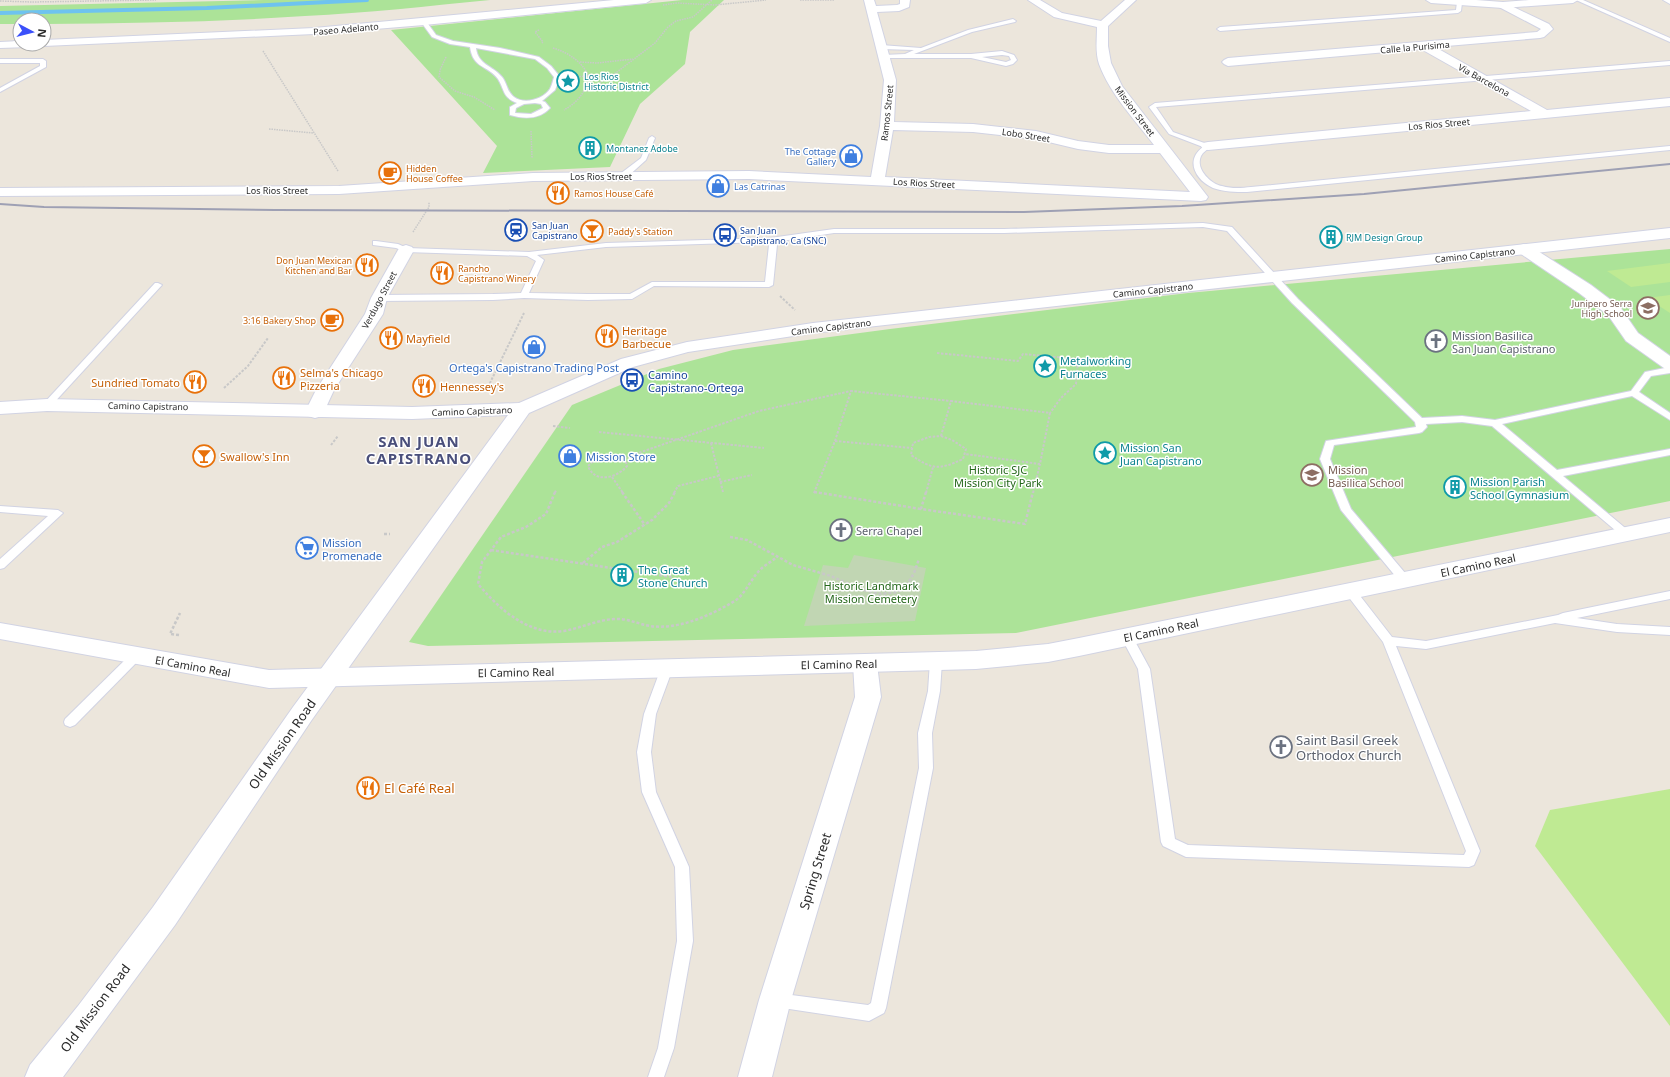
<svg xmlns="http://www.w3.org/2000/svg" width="1670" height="1077" font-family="'Noto Sans',sans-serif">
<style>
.green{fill:#ace398}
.cemetery{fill:#c1d6b3}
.pitch{fill:#bfea93}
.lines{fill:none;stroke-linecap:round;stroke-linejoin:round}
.stream{stroke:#6ec3ef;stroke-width:4}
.service-casing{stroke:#d1d3e3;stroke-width:2}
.minor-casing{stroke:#d1d3e3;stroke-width:2}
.tertiary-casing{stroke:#d1d3e3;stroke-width:2}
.secondary-casing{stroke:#d1d3e3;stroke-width:2}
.path-far2{stroke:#c8c8c8;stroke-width:1.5;stroke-dasharray:1.5 1;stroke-linecap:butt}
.path-far1{stroke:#c8c8c8;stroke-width:2;stroke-dasharray:2.5 1.5;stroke-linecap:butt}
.path{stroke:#c8c8c8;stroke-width:2.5;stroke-dasharray:3 2;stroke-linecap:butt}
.service{fill:#fff;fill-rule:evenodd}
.minor{fill:#fff;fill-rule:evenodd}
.tertiary{fill:#fff;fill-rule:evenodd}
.secondary{fill:#fff;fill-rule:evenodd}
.rail{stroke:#9ea0b4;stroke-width:2}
.labels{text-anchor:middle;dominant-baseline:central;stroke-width:3;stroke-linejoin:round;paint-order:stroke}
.far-street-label{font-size:9px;fill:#2a2a2a;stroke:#fff}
.far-culture-label{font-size:9px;fill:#0d838f;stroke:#fff;text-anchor:start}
.far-shop-label{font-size:9px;fill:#366cbe;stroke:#fff;text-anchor:end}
.far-food-label{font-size:9px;fill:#c56008;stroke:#fff;text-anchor:start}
.far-transit-label{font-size:9px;fill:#164399;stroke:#fff;text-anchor:start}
.far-education-label{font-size:9px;fill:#785e54;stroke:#fff;text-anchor:end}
.food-label{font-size:11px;fill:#c56008;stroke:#fff;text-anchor:start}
.worship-label{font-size:11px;fill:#5b616d;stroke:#fff;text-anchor:start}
.culture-label{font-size:11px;fill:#0d838f;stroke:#fff;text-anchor:start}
.shop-label{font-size:11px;fill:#366cbe;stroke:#fff;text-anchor:start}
.transit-label{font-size:11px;fill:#164399;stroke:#fff;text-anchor:start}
.park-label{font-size:11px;fill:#24671a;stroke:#fff}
.education-label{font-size:11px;fill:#785e54;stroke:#fff;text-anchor:start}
.street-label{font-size:11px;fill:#2a2a2a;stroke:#fff}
.near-worship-label{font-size:13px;fill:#5b616d;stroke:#fff;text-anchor:start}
.near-street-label{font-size:13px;fill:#2a2a2a;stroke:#fff}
.near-food-label{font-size:13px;fill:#c56008;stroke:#fff;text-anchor:start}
.district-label{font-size:15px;font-weight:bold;letter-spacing:1px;fill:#4a4f7b;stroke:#fff}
</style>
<rect width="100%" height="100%" fill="#ece6dc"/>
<g class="green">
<path d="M264,0H490C429,6 367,13 305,16C218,22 131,23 44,24V20H20V24H0V6Z"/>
<path d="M682,0H724L690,32L685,64L640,104L610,167L483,173L497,146L391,30Z"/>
<path d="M1670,249V501L1016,633L428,646L409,642L572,405L659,369L733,350L890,329L1188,293Z"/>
</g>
<path class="cemetery" d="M854,555L926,568L915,621L804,626L823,565L848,568Z"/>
<g class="pitch">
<path d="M1670,263V282L1631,287L1607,271Z"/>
<path d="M1670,295V313L1647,298Z"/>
<path d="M1670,789V1026L1535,846L1550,810Z"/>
</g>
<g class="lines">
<path class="stream" d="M0,13L207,8L367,0"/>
<g class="service-casing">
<g id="service">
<path d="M1576,0H1583L1670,38V42Z"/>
<path d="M1457,2L1462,3L1461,11L1458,13L1220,31L1217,29L1220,27L1456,10Z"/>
<path d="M1013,19L1016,21L1015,22L972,32L914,54H971L1002,51L1014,55L1017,60L1013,64L1006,66L971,58H885L883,57V55L905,54L914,50L881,49L878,47L881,45L921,48L968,30ZM1002,55L1009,56L1011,60L1006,62L982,57Z"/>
<path d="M422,21H426L436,35L453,41L500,48L539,57L551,66L560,77L555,90L542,101L545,102L550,108C539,120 524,119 510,115V107L517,103C502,97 505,90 498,79C488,65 473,69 470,47L450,44L432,37L421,22ZM476,48L535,59L547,68L554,77C553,81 552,85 550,89C543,99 525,105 514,97C507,92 507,83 502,77C492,65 478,65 476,48ZM535,103L541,104L543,108L531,114L515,113L516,108L524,104Z"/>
<path d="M20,37V42L14,46H10V44Z"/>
<path d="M0,59H43L46,61V67L0,92V88L40,66V63H0Z"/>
<path d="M1670,61V65L1156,107L1173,132L1210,145V147C1207,150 1203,152 1201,156C1195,169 1211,184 1222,186C1232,189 1242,188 1251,187L1670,146V150L1247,192C1235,192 1224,192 1213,188C1195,180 1185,160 1203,147L1169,134L1149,107L1155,103Z"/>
<path d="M652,136L655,138L646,160L626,178H620V174L641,158L649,138Z"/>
<path d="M1203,223L1232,227L1298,299L1422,418L1462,416L1495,420L1631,391L1645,372L1670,367V373L1651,376L1639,392L1670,413V420L1632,396L1502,424L1557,470L1670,449V455L1563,476L1630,532L1631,534L1630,536H1622L1492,426L1462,422L1426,424L1427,427L1422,432L1419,433L1334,445L1330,459L1351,509L1411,580L1409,583H1401L1341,510L1320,459L1326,441L1416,427L1415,422L1292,303L1227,231L1203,227L1004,233H834L775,242L777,245L773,285L769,287L654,286L632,299L588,300L524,298L493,300L379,301L375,298L379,295L493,294L521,293L536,261L527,256L406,252L396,248L373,245V241H376L398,244L407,248L529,252L606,243L770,238L834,229H1004ZM768,242L769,245L765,282H652L630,294H588L529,293L544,260L537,255L606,247Z"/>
<path d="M155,283H158L162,285L50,407H44L42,405L44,403Z"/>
<path d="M0,506L58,510L63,513L4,568L0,569V559L48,516L0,512Z"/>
<path d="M1350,587L1354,588L1392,637L1426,641L1558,615L1563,613L1670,591V599L1577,618L1617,624L1670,627V635L1617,632L1555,623L1426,649L1396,646L1480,851L1474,865L1469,867L1186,857L1163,846L1161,842L1138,669L1121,637L1123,634L1127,633L1131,634L1150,669L1175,839L1188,845L1464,855L1466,851L1383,642L1344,591L1346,588Z"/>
<path d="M136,652L140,653L142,656L140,659L75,725L70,727L65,725L64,722L65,719L132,653Z"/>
<path d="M936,658L940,659L942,662L940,691L932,733L933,768L886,1008L884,1013L869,1021L776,1007L770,1005L768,1000L770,995L776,993L868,1005L871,1003L919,768L918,733L928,691L930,662L932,659Z"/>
<path d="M667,664L671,665L673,668L656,714L651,752L656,792L689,867L693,941L674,1048L664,1077H648L658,1048L677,941L675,867L642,792L637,752L644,714L661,668L663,665Z"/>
</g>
</g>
<g class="minor-casing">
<g id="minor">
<path d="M864,0H874L876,6L897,5L900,4V0H910L909,7L899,11L877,12L896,80L894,122L973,124L1036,131L1078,141L1109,145H1154C1135,120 1110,94 1099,64C1095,52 1097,39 1097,27L1054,17L1028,0H1040L1062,13L1101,21L1125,0H1136L1108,26V46L1111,63L1122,86L1208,197L1206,200L1201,201L749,179L533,181L339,194L0,196V188L339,186L533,173L749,171L871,177L880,126L884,80ZM893,130L973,132L1036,139L1078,149L1109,153H1160L1190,192L885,177Z"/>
<path d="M1663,0H1670V4Z"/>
<path d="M1503,2L1549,24L1553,29L1544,37L1540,38L1435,47L1547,110L1670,98V106L1208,150L1203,149L1201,146L1203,143L1208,142L1531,111L1421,49L1228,66L1224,64L1222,62L1224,60L1228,58L1537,32L1541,29L1499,7L1498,5L1499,3Z"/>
<path d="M1524,244L1530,246L1591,285L1620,307L1638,333L1670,356V369L1664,368L1626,341L1608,315L1579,293L1518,252L1516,249L1518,246Z"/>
<path d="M406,245L412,247L414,250L387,298L383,314L334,390L322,416L315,418L308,416L305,412L316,390L365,314L371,298L398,250L400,247Z"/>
<path d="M865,655L874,658L877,664L881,697L791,1000L772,1077H738L759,1000L855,697L853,664L856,658Z"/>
</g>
</g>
<g class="tertiary-casing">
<g id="tertiary">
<path d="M614,0H651L646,3L424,25L314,34L44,46L39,44H44V40L314,28Z"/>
<path d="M1426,0H1476L1503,2L1529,0H1578L1573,3L1503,8L1431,3Z"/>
<path d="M20,41V44H35L33,46L29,47L0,48V42Z"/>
<path d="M1670,518V532L1079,656L1048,662L976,669L269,688L0,639V623L269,670L976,651L1048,644L1079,638Z"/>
</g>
</g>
<g class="secondary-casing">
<path id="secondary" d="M1670,228V238L813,333L688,352L633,367L529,413L311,721L175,925L63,1077H25L30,1065L78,1006L153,907L293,707L508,415L412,419L47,411L0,414V402L47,399L412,407L519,403L621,359L687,342L813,323Z"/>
</g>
<g class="path-far2">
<path d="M800,0H834"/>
<path d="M0,1L32,2L156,0"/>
<path d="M663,5L677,3L715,5L766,0"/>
<path d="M539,30L535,32L543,42L542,43"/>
<path d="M553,48C569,53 581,61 589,76C585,93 579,101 564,110"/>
<path d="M263,51L338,171"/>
<path d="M446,57L440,70L439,77L455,91L474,97L495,110"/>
<path d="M580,62L597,63L633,59"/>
<path d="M572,77L589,76"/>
<path d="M587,91L617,72L655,43L668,27L676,21L693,17L712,0"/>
<path d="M269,129L313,133"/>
<path d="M531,131L532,158"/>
<path d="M413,232L429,207V202"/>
</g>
<g class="path-far1">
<path d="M780,296L795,310"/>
<path d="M636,334L653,329L666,331"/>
<path d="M937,353L1018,361L1023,354L1078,359L1076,384L1061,398L1050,413"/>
<path d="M488,387L524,313"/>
<path d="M224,388L248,366L268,338"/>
<path d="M553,426L570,428"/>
<path d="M599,432L764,448"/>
<path d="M941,436L951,401L1050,413L1040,464L965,454"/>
<path d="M941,436L952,440L966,449L963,459C939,470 933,470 911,455L913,443L929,437Z"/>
<path d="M835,441L912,448"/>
<path d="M711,443L723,492"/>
<path d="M331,445L338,436"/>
<path d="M604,455L622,457L626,462L627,466C617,478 595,484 588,466L597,458Z"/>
<path d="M624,458L759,411L851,391"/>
<path d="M612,477L623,493"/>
<path d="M720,482L752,475"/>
<path d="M555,493L556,490"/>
<path d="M674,493L678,486L718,476"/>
<path d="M814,493L835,441L851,391L951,401"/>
<path d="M926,493L933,467"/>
<path d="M1033,493L1040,464"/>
</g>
<g class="path">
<path d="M555,492L546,514L526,527L501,537L482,562L478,584C499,609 529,636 564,631C581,628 597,620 614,619C627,618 638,624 650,626C678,630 709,616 733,602C745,595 749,582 758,572C763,566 771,562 777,557"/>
<path d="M622,492L645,525"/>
<path d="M814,492L921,509"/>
<path d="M926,492L921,509L1025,524L1033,492"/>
<path d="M384,534H390"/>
<path d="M730,537L747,540L793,565L831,576L863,590L881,594L898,592L908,583L914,573L919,559"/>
<path d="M491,550L672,577"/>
<path d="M583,563L602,547L617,542L652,520L669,503L675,492"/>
<path d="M179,635L170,634L180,613"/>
</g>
<use href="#service" class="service"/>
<use href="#minor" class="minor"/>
<use href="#tertiary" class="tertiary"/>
<use href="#secondary" class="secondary"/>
<path class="rail" d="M0,204L44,207L275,210L1024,212L1182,206L1364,194L1670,164"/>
</g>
<defs>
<g id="sight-ring" transform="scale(1.15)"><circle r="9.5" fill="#fff" stroke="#0f9aa8" stroke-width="1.5"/><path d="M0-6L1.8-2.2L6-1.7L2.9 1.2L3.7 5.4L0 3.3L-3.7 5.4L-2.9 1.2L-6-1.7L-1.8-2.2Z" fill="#0f9aa8"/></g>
<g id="building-ring" transform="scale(1.15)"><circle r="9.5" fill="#fff" stroke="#0f9aa8" stroke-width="1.5"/><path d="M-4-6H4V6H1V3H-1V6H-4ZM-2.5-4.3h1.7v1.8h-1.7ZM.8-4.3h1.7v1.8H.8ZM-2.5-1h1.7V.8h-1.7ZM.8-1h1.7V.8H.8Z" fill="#0f9aa8"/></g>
<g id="shop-ring" transform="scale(1.15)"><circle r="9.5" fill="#fff" stroke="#3f7fe0" stroke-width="1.5"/><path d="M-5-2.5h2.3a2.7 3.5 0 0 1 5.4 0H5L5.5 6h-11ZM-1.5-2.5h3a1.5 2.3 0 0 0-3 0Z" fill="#3f7fe0"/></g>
<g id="cafe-ring" transform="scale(1.15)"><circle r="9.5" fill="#fff" stroke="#e8710a" stroke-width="1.5"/><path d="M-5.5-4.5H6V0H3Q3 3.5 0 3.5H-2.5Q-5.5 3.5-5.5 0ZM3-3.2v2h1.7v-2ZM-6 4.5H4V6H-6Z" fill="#e8710a"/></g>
<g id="restaurant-ring" transform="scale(1.15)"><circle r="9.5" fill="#fff" stroke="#e8710a" stroke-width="1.5"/><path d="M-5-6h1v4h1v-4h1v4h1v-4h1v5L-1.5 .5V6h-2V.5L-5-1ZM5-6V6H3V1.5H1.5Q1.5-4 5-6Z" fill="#e8710a"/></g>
<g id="station-ring" transform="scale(1.15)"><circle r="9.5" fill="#fff" stroke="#1a4fb4" stroke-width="1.5"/><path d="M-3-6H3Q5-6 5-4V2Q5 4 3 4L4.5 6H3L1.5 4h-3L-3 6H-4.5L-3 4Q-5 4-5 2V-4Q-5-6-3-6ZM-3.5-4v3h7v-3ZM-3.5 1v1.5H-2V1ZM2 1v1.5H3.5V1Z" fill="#1a4fb4"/></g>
<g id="bar-ring" transform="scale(1.15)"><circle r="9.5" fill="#fff" stroke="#e8710a" stroke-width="1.5"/><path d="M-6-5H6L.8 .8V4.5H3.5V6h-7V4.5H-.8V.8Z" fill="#e8710a"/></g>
<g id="bus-ring" transform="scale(1.15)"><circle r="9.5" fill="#fff" stroke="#1a4fb4" stroke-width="1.5"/><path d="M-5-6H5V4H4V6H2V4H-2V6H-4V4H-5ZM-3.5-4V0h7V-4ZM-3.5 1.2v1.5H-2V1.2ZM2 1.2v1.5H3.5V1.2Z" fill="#1a4fb4"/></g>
<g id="school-ring" transform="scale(1.15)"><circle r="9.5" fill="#fff" stroke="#8d6e63" stroke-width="1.5"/><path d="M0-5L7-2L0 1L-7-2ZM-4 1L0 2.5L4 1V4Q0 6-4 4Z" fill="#8d6e63"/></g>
<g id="church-ring" transform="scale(1.15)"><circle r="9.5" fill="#fff" stroke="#6b7280" stroke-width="1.5"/><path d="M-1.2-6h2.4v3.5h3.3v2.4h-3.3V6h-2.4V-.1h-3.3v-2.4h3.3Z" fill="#6b7280"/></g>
<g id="supermarket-ring" transform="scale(1.15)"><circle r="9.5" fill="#fff" stroke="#3f7fe0" stroke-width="1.5"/><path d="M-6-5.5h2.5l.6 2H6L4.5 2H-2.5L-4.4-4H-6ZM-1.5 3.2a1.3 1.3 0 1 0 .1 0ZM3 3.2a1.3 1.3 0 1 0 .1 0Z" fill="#3f7fe0"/></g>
</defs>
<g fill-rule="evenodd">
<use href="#sight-ring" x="568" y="81"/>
<use href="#building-ring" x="590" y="148"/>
<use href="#shop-ring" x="851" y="156"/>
<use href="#cafe-ring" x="390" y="173"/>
<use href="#shop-ring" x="718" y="186"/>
<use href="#restaurant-ring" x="558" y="193"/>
<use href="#station-ring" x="516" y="230"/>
<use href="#bar-ring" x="592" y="231"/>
<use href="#bus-ring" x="725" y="235"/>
<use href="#building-ring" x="1331" y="237"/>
<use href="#restaurant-ring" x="367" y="265"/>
<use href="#restaurant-ring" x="442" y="273"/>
<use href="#school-ring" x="1648" y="308"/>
<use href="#cafe-ring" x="332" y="320"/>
<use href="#restaurant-ring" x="607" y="336"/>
<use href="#restaurant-ring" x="391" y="338"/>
<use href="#church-ring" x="1436" y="341"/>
<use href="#shop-ring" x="534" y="347"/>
<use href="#sight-ring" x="1045" y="366"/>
<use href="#restaurant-ring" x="284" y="378"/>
<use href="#bus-ring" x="632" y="380"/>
<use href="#restaurant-ring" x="195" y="382"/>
<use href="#restaurant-ring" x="424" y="386"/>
<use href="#sight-ring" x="1105" y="453"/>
<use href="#bar-ring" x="204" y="456"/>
<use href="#shop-ring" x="570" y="456"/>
<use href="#school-ring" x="1312" y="475"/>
<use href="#building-ring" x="1455" y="487"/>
<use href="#church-ring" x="841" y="530"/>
<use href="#supermarket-ring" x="307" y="548"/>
<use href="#building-ring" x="622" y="575"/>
<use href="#church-ring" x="1281" y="747"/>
<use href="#restaurant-ring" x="368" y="788"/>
</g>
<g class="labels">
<g class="far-street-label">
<text transform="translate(346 29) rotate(-5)">Paseo Adelanto</text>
<text transform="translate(1415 47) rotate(-5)">Calle la Purisima</text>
<text transform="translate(1484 80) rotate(29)">Via Barcelona</text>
<text transform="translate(1135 111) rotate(53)">Mission Street</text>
<text transform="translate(887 113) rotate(-84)">Ramos Street</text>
<text transform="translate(1439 124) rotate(-5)">Los Rios Street</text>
<text transform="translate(1026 135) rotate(9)">Lobo Street</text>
<text x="601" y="176">Los Rios Street</text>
<text transform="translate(924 183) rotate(3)">Los Rios Street</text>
<text x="277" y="190">Los Rios Street</text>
<text transform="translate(1475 255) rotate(-6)">Camino Capistrano</text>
<text transform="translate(1153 290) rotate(-6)">Camino Capistrano</text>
<text transform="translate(379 300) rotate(-62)">Verdugo Street</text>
<text transform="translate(831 327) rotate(-7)">Camino Capistrano</text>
<text transform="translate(148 406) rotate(1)">Camino Capistrano</text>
<text transform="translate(472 411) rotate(-2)">Camino Capistrano</text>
</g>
<g class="far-culture-label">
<text x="584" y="76">Los Rios<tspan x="584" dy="10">Historic District</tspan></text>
<text x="606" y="148">Montanez Adobe</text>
<text x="1346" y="237">RJM Design Group</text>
</g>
<g class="far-shop-label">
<text x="836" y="151">The Cottage<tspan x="836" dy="10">Gallery</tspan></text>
<text x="734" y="186" text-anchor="start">Las Catrinas</text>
</g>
<g class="far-food-label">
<text x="406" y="168">Hidden<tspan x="406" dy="10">House Coffee</tspan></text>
<text x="574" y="193">Ramos House Café</text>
<text x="608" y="231">Paddy's Station</text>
<text x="352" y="260" text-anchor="end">Don Juan Mexican<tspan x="352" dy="10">Kitchen and Bar</tspan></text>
<text x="458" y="268">Rancho<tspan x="458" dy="10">Capistrano Winery</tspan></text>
<text x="316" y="320" text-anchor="end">3:16 Bakery Shop</text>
</g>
<g class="far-transit-label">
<text x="532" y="225">San Juan<tspan x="532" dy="10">Capistrano</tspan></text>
<text x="740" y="230">San Juan<tspan x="740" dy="10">Capistrano, Ca (SNC)</tspan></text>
</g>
<g class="far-education-label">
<text x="1632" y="303">Junipero Serra<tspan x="1632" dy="10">High School</tspan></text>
</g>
<g class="food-label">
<text x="622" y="330">Heritage<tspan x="622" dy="13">Barbecue</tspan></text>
<text x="406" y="338">Mayfield</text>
<text x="300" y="372">Selma's Chicago<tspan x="300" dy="13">Pizzeria</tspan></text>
<text x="180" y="382" text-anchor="end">Sundried Tomato</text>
<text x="440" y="386">Hennessey's</text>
<text x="220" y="456">Swallow's Inn</text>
</g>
<g class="worship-label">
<text x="1452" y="335">Mission Basilica<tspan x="1452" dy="13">San Juan Capistrano</tspan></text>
<text x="856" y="530">Serra Chapel</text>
</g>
<g class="culture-label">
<text x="1060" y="360">Metalworking<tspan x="1060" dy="13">Furnaces</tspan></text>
<text x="1120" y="447">Mission San<tspan x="1120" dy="13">Juan Capistrano</tspan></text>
<text x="1470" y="481">Mission Parish<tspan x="1470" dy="13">School Gymnasium</tspan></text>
<text x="638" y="569">The Great<tspan x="638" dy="13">Stone Church</tspan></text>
</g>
<g class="shop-label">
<text x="534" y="367" text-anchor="middle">Ortega's Capistrano Trading Post</text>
<text x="586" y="456">Mission Store</text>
<text x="322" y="542">Mission<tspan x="322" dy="13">Promenade</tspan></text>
</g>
<g class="transit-label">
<text x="648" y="374">Camino<tspan x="648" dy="13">Capistrano-Ortega</tspan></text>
</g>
<g class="park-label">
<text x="998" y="469">Historic SJC<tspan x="998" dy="13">Mission City Park</tspan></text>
<text x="871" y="585">Historic Landmark<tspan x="871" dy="13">Mission Cemetery</tspan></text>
</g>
<g class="education-label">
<text x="1328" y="469">Mission<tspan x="1328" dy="13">Basilica School</tspan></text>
</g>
<g class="street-label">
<text transform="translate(1478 565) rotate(-12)">El Camino Real</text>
<text transform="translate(1161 630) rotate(-12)">El Camino Real</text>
<text transform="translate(839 664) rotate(-1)">El Camino Real</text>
<text transform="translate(193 666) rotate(10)">El Camino Real</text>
<text transform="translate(516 672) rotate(-1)">El Camino Real</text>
</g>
<g class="near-worship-label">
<text x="1296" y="740">Saint Basil Greek<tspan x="1296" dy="15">Orthodox Church</tspan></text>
</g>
<g class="near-street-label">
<text transform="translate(282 744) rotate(-55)">Old Mission Road</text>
<text transform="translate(815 871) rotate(-73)">Spring Street</text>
<text transform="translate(95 1008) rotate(-53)">Old Mission Road</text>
</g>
<g class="near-food-label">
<text x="384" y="788">El Café Real</text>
</g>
<g class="district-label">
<text x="419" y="441">SAN JUAN<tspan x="419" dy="17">CAPISTRANO</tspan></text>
</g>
</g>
<g transform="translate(32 32) rotate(97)"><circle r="19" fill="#ffffff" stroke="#aaaaaa"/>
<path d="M0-3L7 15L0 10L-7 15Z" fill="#3b50fa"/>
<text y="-6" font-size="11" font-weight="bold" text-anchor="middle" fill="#2a2a2a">N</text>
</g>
</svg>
